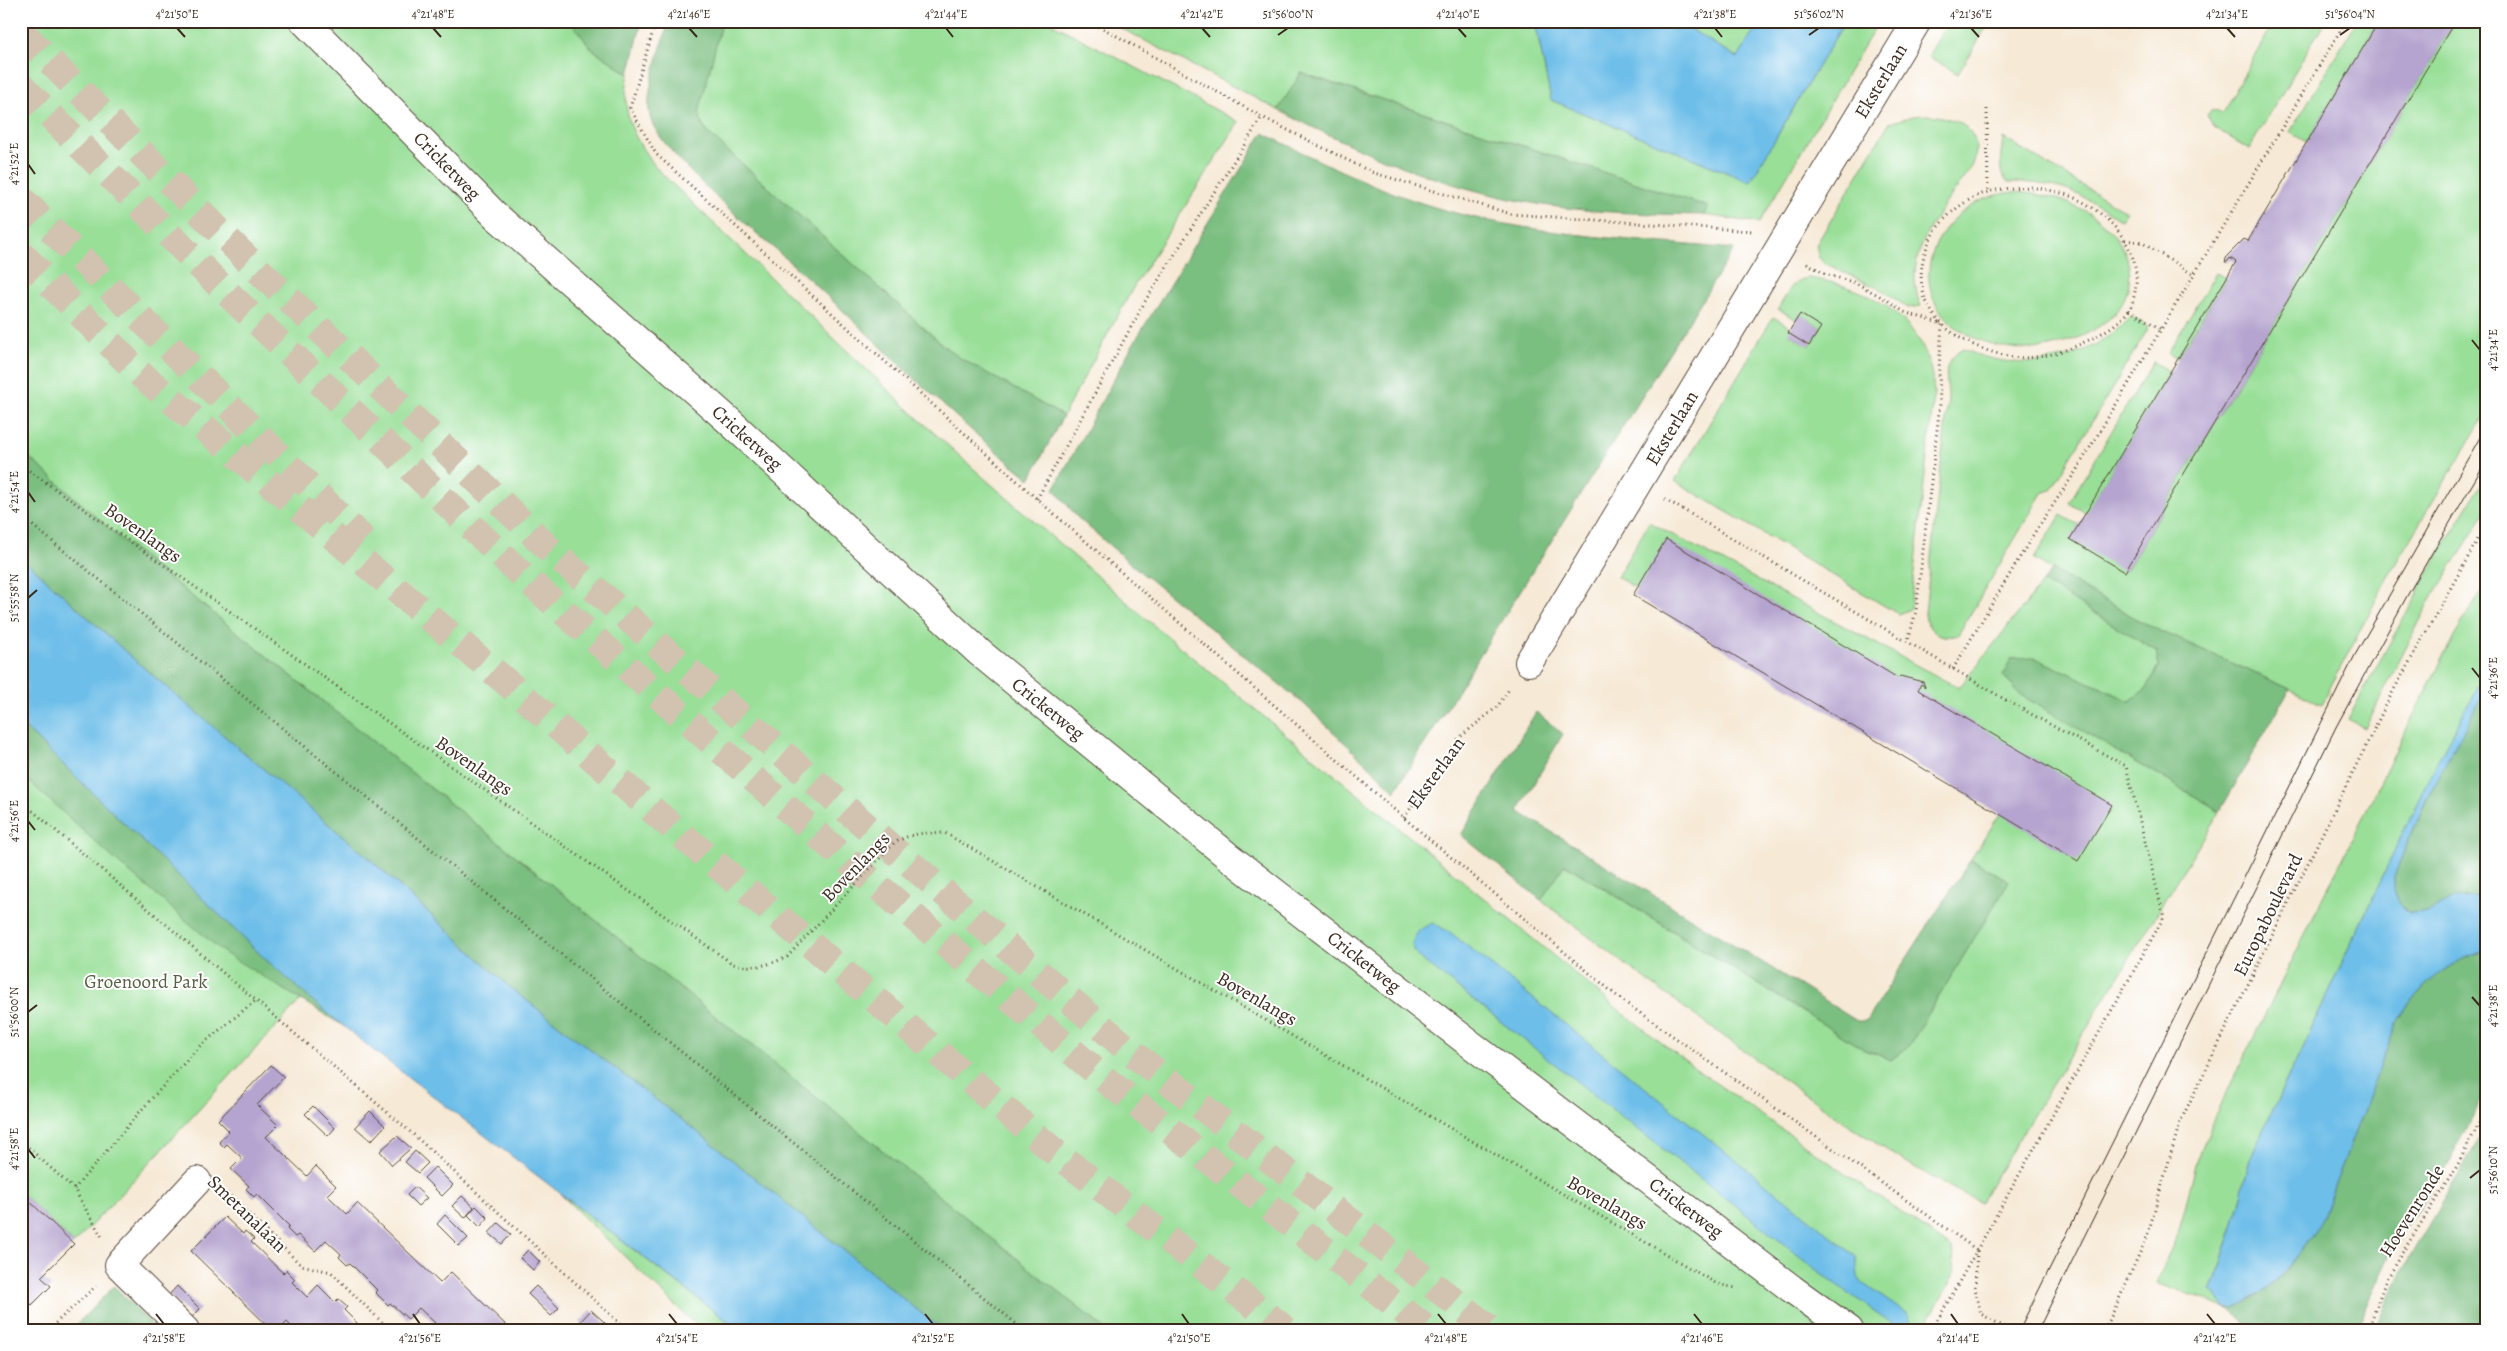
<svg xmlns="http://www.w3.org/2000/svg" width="2507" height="1351" font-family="Alegreya,serif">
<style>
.green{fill:#99df98;stroke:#6a845b}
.forest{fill:#7abe80;stroke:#5a744f}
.water{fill:#6dbee9;stroke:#547484}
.building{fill:#b5a4cf}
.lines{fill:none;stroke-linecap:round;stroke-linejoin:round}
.motorway-tunnel{stroke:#d1c3b0;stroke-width:28;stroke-dasharray:28 14;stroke-linecap:butt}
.minor-casing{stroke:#574739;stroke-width:30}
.path{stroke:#574739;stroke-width:3;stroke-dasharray:1 4;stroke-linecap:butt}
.minor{stroke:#fff;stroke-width:28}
.tram{stroke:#3b2a1e;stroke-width:1}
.ticks{fill:none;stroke:#3b2a1e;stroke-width:2}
.labels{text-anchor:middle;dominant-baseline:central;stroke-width:4;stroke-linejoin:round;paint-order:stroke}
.street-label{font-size:19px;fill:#3b2a1e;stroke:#fff}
.park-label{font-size:19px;fill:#576043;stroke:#fff}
.neatline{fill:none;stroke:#3b2a1e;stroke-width:2}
.ticks-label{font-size:12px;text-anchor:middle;fill:#3b2a1e}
</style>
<rect width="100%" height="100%" fill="#fff"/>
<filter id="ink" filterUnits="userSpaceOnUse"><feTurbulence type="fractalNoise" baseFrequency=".02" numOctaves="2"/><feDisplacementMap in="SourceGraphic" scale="10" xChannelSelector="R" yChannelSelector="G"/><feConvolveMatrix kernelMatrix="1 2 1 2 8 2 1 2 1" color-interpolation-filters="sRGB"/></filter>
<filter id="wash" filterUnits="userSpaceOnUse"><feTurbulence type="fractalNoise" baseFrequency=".0096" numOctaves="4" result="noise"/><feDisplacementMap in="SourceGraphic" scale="20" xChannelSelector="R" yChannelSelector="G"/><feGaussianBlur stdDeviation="1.12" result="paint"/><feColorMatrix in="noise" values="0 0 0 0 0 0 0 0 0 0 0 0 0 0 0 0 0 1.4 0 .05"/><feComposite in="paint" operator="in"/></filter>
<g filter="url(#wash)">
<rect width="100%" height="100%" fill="#f6e9d5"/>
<g class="green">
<path d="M21,21H570L592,49L629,74C619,114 635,141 659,171L910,411L984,478L1158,629L1624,1014L1700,1072L1952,1248L1955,1273L1923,1330H1106L122,540L21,450Z"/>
<path d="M722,21H1047L1239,122L1134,286L1063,416L960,358L945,347L708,133C703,126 699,120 699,112C699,87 715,46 722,21Z"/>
<path d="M1107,21H1535L1551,100L1750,182L1845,21H1879L1759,223L1703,215L1708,207L1302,73L1278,110Z"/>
<path d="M1677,21H1760L1738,58Z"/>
<path d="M1949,21H1990L1958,74L1928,56Z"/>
<path d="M2275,21H2325L2249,149L2213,127L2207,115L2212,109L2223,113L2236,92L2237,86Z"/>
<path d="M2357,21H2379L2307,142L2290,132Z"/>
<path d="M2455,21H2486V413L2391,571L2321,705L2290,689L2145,624L2034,559L2061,515L2079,525L2126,571Z"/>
<path d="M1928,115C1958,118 1985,129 1973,165C1946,206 1898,253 1921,306L1908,308L1884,291L1826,264L1819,258L1816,245L1889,123L1913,116Z"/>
<path d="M2003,138L2127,212L2121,220C2080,192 2058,182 2007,182C1996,172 2002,151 2003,138Z"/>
<path d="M2013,192C2042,193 2075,202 2099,220C2132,246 2142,287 2110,318C2093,333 2071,342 2049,347C2027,351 2006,349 1985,342C1889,309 1928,201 2013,192Z"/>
<path d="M2216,273L2226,278L2177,359L2168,353Z"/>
<path d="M1808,278C1874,287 1931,322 1934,394L1910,609L1898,614L1675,481L1773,317L1792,328L1789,334L1810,346L1821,327L1800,314L1797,320L1778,309C1787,295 1791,280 1808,278Z"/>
<path d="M2131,316L2149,327L2051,490L2042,493L1958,635C1941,640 1926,631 1925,613L1948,400C1948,375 1939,364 1963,349C2021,375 2089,363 2131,316Z"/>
<path d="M2153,362L2170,372L2086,513L2069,503Z"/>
<path d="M2486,476V511L2428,605L2365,728L2348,719L2432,566Z"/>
<path d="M1649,522L1959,688L2043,582L2156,651L2159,666L2147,688L2130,701L2035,658L2011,659L2003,675L2019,694L2220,811L1980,1202C1906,1167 1842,1121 1775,1073C1696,1017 1617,959 1541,900L1564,864L1863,1049L1891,1060L1909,1046L2009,881L1971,859L2003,809L1617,577Z"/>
<path d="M2486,584V671L2432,771L2250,1159L2234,1223L2212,1290L2225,1308L2157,1282L2179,1231L2196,1164L2211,1124L2408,726L2451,642Z"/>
<path d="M21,701L325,974L74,1244L21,1193Z"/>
<path d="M560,1194L739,1330H701Z"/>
</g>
<g class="forest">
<path d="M570,21H642L629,74L592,49Z"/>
<path d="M669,21H722L699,112L702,125L708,133L945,347L960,358L1063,416L1030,479C952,418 884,348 811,281C778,250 659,155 650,117C644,91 662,47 669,21Z"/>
<path d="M1301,73L1709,207L1703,215C1648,214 1591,213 1537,204C1445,189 1361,152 1278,110Z"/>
<path d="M1263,133C1323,163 1383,193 1448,211C1539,236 1641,240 1734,249L1395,791L1304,704L1137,569L1078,518L1054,489L1132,346Z"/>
<path d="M21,450L122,540L1106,1330H942L704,1137L513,990L371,860L138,663L21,557Z"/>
<path d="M2052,570L2145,624L2290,689L2220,811L2019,694L2003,675L2011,659L2035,658L2130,701L2147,688L2159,666L2156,651L2043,582Z"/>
<path d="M2486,690V897L2454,898L2427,912L2411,913L2398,903L2394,893V876L2427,798Z"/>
<path d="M1536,712L1563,734L1518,811L1857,1021H1866L1971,859L2009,881L1909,1046L1891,1060L1863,1049L1565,864L1541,900L1461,835Z"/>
<path d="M21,724L263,957L345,1027L223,952L114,859L21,774Z"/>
<path d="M2486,951V1091L2447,1166L2391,1252L2366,1306L2359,1330H2256L2225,1308L2233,1310L2256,1297L2286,1272L2323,1216L2396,1024C2418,988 2444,962 2486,951Z"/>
<path d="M2486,1126V1330H2375C2404,1256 2449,1196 2486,1126Z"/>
<path d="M114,1286L157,1330H71Z"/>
</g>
<g class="water">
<path d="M1535,21H1677L1738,58L1760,21H1845L1750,182L1551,100Z"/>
<path d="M21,557L138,663L371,860L513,990L704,1137L942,1330H739L382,1057L321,1008L263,957L21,724Z"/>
<path d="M2486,671V690L2427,797L2394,876C2393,893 2396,905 2411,913L2427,912L2454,898L2486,897V951C2444,962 2418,988 2396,1024L2323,1216C2300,1259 2276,1287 2233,1310L2225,1308L2212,1291L2234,1223L2250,1159L2432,771Z"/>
<path d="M1433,923L1451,933L1856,1256L1858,1277L1862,1283L1907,1314L1911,1322L1907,1328L1900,1329L1827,1278L1417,956L1412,945C1415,932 1421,928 1433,923Z"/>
</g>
<g id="blocks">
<g class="building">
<path d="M2379,21H2455L2125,572L2070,539L2236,262L2230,258L2227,262H2225L2227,256L2244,239L2248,241Z"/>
<path d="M1800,314L1821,327L1809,346L1788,333Z"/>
<path d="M1666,539L1898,678L1900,676L1923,682L1925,687L1921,684L1918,690L2112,805L2078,861L1633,595Z"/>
<path d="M271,1065L284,1077L257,1105L278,1125L266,1137L307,1176L316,1166L336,1186L327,1195L347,1214L357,1203L440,1283L451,1272L511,1330H435L432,1326L435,1323L419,1308L408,1319L390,1303L388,1305L375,1292L377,1290L350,1263L347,1265L339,1257L341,1254L326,1240L315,1251L298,1235L295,1237L287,1229L289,1226L257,1194L254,1197L246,1189L249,1186L231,1169L242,1158L227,1144L224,1147L219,1142L229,1131L218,1120Z"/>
<path d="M313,1106L335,1128L328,1136L305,1114Z"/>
<path d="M370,1111L385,1126L371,1141L355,1127Z"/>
<path d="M397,1136L411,1148L392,1165L380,1151Z"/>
<path d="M415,1151L428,1163L418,1173L405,1162Z"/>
<path d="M435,1167L453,1185L442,1196L424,1178Z"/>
<path d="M415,1187L427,1198L418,1206L407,1195Z"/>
<path d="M21,1193L74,1244L41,1277L51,1286L32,1305L21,1294Z"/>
<path d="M462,1196L474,1207L465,1218L452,1206Z"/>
<path d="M476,1206L488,1218L480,1227L468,1215Z"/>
<path d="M445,1215L468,1238L459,1246L437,1224Z"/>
<path d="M225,1217L243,1234L245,1231L254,1239L251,1242L283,1273L286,1270L295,1279L292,1282L307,1297L318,1285L335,1302L338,1299L347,1307L344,1310L364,1330H295L287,1322L279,1330H272L191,1251Z"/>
<path d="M498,1223L511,1234L502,1244L489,1233Z"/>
<path d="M528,1250L540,1262L533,1270L520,1258Z"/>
<path d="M177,1286L200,1309L192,1317L169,1295Z"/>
<path d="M536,1286L559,1308L551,1316L528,1294Z"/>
<path d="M591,1310L602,1320L612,1330H588L580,1322Z"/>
</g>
</g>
</g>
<g filter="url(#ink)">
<use href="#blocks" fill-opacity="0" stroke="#574739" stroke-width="1"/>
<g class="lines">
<g class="motorway-tunnel">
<path d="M21,32L248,260L549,549L846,809L1132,1053L1491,1330"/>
<path d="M21,86L221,287L523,576L821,838L1108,1082L1428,1330"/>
<path d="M21,199L364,541"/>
<path d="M21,254L138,372L511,686L657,814L1057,1154L1286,1330"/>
</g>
<g class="minor-casing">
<g id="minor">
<path d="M304,21L496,216L728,420L980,653L1229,857L1465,1040L1792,1289L1849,1330"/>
<path d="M1529,662L1917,21"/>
<path d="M185,1330L119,1265L197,1181"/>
</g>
</g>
<g class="path">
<path d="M656,21L630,108L656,154L1037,499L1404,818L1623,1001L1977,1250"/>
<path d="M1090,21L1262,117L1371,172L1511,214L1752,231"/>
<path d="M1987,109L1988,193"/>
<path d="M2031,187C2041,189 2051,190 2061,193C2100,204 2140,242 2136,285C2135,293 2133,304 2129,310C2117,327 2094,338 2076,346C2057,354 2033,360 2013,357C1955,347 1902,308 1928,244C1936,224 1956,206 1975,197C1993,188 2012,188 2031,187Z"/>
<path d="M2125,240L2141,242L2194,275"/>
<path d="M1807,263L1825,274L1856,283L1887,300L1904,312L1942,324L1939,369L1940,404L1916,611L1908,641"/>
<path d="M2129,310L2161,329"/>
<path d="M21,465L733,964C756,969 765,966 787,957L894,843C913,832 924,833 945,833L1717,1284L1736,1288"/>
<path d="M1037,499L1147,298L1262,117"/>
<path d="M1665,499L2011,703L2126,766L2164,917L1932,1330"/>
<path d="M21,516L1024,1330"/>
<path d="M1953,669L2035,532L2076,471L2346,21"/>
<path d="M21,801L414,1135L627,1330"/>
<path d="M1404,818L1459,738L1497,707L1510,688"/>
<path d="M21,1141L74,1189L102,1237"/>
<path d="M74,1189L144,1107L200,1046L255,1001"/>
<path d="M227,1193L301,1265L331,1272L390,1330"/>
<path d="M1977,1251L1975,1288L1981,1314L2010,1330"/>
<path d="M48,1330L96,1286"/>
<path d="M2105,1330L2147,1237L2180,1122L2391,695L2486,525"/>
<path d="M2368,1330L2387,1277L2457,1166L2486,1110"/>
</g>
<use href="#minor" class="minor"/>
<g class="tram">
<path d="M2019,1330L2355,655L2486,427"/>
<path d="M2038,1330L2336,727L2407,596L2486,461"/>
</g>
</g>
</g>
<path class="ticks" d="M177,28L185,37M433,28L441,37M689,28L697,37M946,28L953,37M1202,28L1210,37M1458,28L1466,37M1715,28L1722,37M1971,28L1979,37M2227,28L2235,37M1278,35L1288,28M1809,35L1819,28M2340,35L2350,28M28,164L35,174M2472,340L2480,350M28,492L35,502M28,598L37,590M2472,668L2480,678M28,821L35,830M2472,997L2480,1006M28,1012L37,1005M28,1149L35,1158M2470,1178L2480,1170M156,1314L164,1324M413,1314L420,1324M669,1314L677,1324M925,1314L933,1324M1182,1314L1189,1324M1438,1314L1446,1324M1694,1314L1702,1324M1951,1314L1958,1324M2207,1314L2215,1324"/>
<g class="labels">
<g class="street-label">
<text transform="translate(1881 81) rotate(-59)">Eksterlaan</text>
<text transform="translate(447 166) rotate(46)">Cricketweg</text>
<text transform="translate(1672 428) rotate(-59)">Eksterlaan</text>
<text transform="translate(747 438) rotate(42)">Cricketweg</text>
<text transform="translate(143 533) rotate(35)">Bovenlangs</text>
<text transform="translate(1048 709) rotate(39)">Cricketweg</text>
<text transform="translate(474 766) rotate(35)">Bovenlangs</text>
<text transform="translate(1436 773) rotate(-54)">Eksterlaan</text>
<text transform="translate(856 867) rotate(-46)">Bovenlangs</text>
<text transform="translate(2268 915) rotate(-64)">Europaboulevard</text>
<text transform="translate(1364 962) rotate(38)">Cricketweg</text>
<text transform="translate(1257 999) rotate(30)">Bovenlangs</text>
<text transform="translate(1607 1203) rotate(30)">Bovenlangs</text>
<text transform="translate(1686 1208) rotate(37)">Cricketweg</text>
<text transform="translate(2412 1211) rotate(-58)">Hoevenronde</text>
<text transform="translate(247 1214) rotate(44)">Smetanalaan</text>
</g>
<g class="park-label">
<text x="146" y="982">Groenoord Park</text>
</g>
</g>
<rect width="2507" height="1351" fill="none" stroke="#fff" stroke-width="55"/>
<rect x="28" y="28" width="2452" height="1296" class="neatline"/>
<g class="ticks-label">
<text x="177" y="18">4°21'50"E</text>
<text x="433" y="18">4°21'48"E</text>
<text x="689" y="18">4°21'46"E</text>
<text x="946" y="18">4°21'44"E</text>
<text x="1202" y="18">4°21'42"E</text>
<text x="1288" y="18">51°56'00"N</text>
<text x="1458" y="18">4°21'40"E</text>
<text x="1715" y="18">4°21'38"E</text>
<text x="1819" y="18">51°56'02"N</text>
<text x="1971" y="18">4°21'36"E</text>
<text x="2227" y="18">4°21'34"E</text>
<text x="2350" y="18">51°56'04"N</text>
<text transform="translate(14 164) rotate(-90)" y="4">4°21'52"E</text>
<text transform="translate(2493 350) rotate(-90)" y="4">4°21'34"E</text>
<text transform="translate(14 492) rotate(-90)" y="4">4°21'54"E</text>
<text transform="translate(14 598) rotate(-90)" y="4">51°55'58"N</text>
<text transform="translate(2493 678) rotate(-90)" y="4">4°21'36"E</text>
<text transform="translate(14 821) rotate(-90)" y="4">4°21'56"E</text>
<text transform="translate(2493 1006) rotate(-90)" y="4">4°21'38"E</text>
<text transform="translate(14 1012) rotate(-90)" y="4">51°56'00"N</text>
<text transform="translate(14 1149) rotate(-90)" y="4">4°21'58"E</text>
<text transform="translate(2493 1170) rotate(-90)" y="4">51°56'10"N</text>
<text x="164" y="1342">4°21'58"E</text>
<text x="420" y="1342">4°21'56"E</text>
<text x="677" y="1342">4°21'54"E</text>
<text x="933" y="1342">4°21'52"E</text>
<text x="1189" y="1342">4°21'50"E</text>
<text x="1446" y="1342">4°21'48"E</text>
<text x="1702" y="1342">4°21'46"E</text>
<text x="1958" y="1342">4°21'44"E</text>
<text x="2215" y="1342">4°21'42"E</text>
</g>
</svg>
